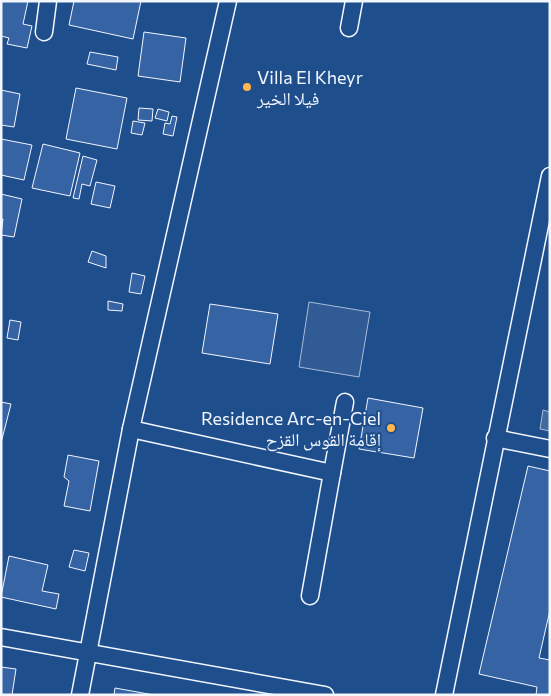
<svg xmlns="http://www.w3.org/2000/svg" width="551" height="696" font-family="Commissioner,'Noto Naskh Arabic',sans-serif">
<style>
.built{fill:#305b95;stroke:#a8bbd7}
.water{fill:#446ba0;stroke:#a8bbd7}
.building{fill:#3563a3;stroke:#f2f6ff}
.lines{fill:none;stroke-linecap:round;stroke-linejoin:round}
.minor-casing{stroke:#f2f6ff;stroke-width:19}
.minor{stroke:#1f4e8c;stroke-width:16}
.poi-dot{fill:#ffb74d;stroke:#1f4e8c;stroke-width:2}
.labels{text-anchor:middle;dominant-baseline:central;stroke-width:4;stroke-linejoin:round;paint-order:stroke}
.poi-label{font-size:18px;fill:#f2f6ff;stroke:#1f4e8c;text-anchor:start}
</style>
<rect width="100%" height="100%" fill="#1f4e8c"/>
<path class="built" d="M309,302L370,312L359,377L299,367Z"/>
<path class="water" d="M543,410L550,412V431L540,429Z"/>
<g class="building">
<path d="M1,1H28L23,24L32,26L27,48L7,44L9,38L1,36Z"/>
<path d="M74,1H141L133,39L69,25Z"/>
<path d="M144,32L186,38L180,82L138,76Z"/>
<path d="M90,52L118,57L116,70L87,64Z"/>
<path d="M76,88L127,98L117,149L66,139Z"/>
<path d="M1,90L20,94L14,127L1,125Z"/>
<path d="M139,108L153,109L152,121L138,120Z"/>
<path d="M158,109L169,112L167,121L155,118Z"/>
<path d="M172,116L177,117L173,136L163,134L165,123L170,124Z"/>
<path d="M133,121L145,123L142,135L131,133Z"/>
<path d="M1,139L32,145L24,180L1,175Z"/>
<path d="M43,144L80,153L70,196L32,188Z"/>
<path d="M83,156L97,160L90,186L82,184L79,199L73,198Z"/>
<path d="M96,182L115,186L110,208L91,204Z"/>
<path d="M1,194L22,199L14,237L1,235L3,219H1Z"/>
<path d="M92,251L106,256V268L88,262Z"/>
<path d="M132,273L145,276L141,294L129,292Z"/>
<path d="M108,301L123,304L122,311L108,310Z"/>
<path d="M210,304L278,314L270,364L202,353Z"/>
<path d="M10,320L21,322L18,340L7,338Z"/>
<path d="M368,398L423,408L414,458L359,449Z"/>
<path d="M1,402L11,404L1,443Z"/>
<path d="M68,455L99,461L90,511L64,506L69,481L64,477Z"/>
<path d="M528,466L550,471V610L539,658L550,660V695H536L537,687L479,674Z"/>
<path d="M74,550L89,553L85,571L69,567Z"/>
<path d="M9,556L48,565L42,591L59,594L56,609L1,597Z"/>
<path d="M1,667L16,669L12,695H1Z"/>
<path d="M115,688L154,695H114Z"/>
</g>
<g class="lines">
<g class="minor-casing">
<g id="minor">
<path d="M349,28L354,1"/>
<path d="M44,32L48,1"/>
<path d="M131,429L332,473L345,402"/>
<path d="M495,438L550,449"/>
<path d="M310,596L332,473"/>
<path d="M1,637L325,695"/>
<path d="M80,695L131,429L228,1"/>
<path d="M444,695L550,176"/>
</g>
</g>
<use href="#minor" class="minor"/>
</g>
<g class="poi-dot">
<circle cx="247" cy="87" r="5"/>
<circle cx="391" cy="428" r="5"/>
</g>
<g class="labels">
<g class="poi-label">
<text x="257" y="77">Villa El Kheyr<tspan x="257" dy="21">فيلا الخير</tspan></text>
<text x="381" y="418" text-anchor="end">Residence Arc-en-Ciel<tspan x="381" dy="21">إقامة القوس القزح</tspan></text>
</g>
</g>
<rect width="551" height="696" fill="none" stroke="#f2f6ff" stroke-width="5"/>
</svg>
